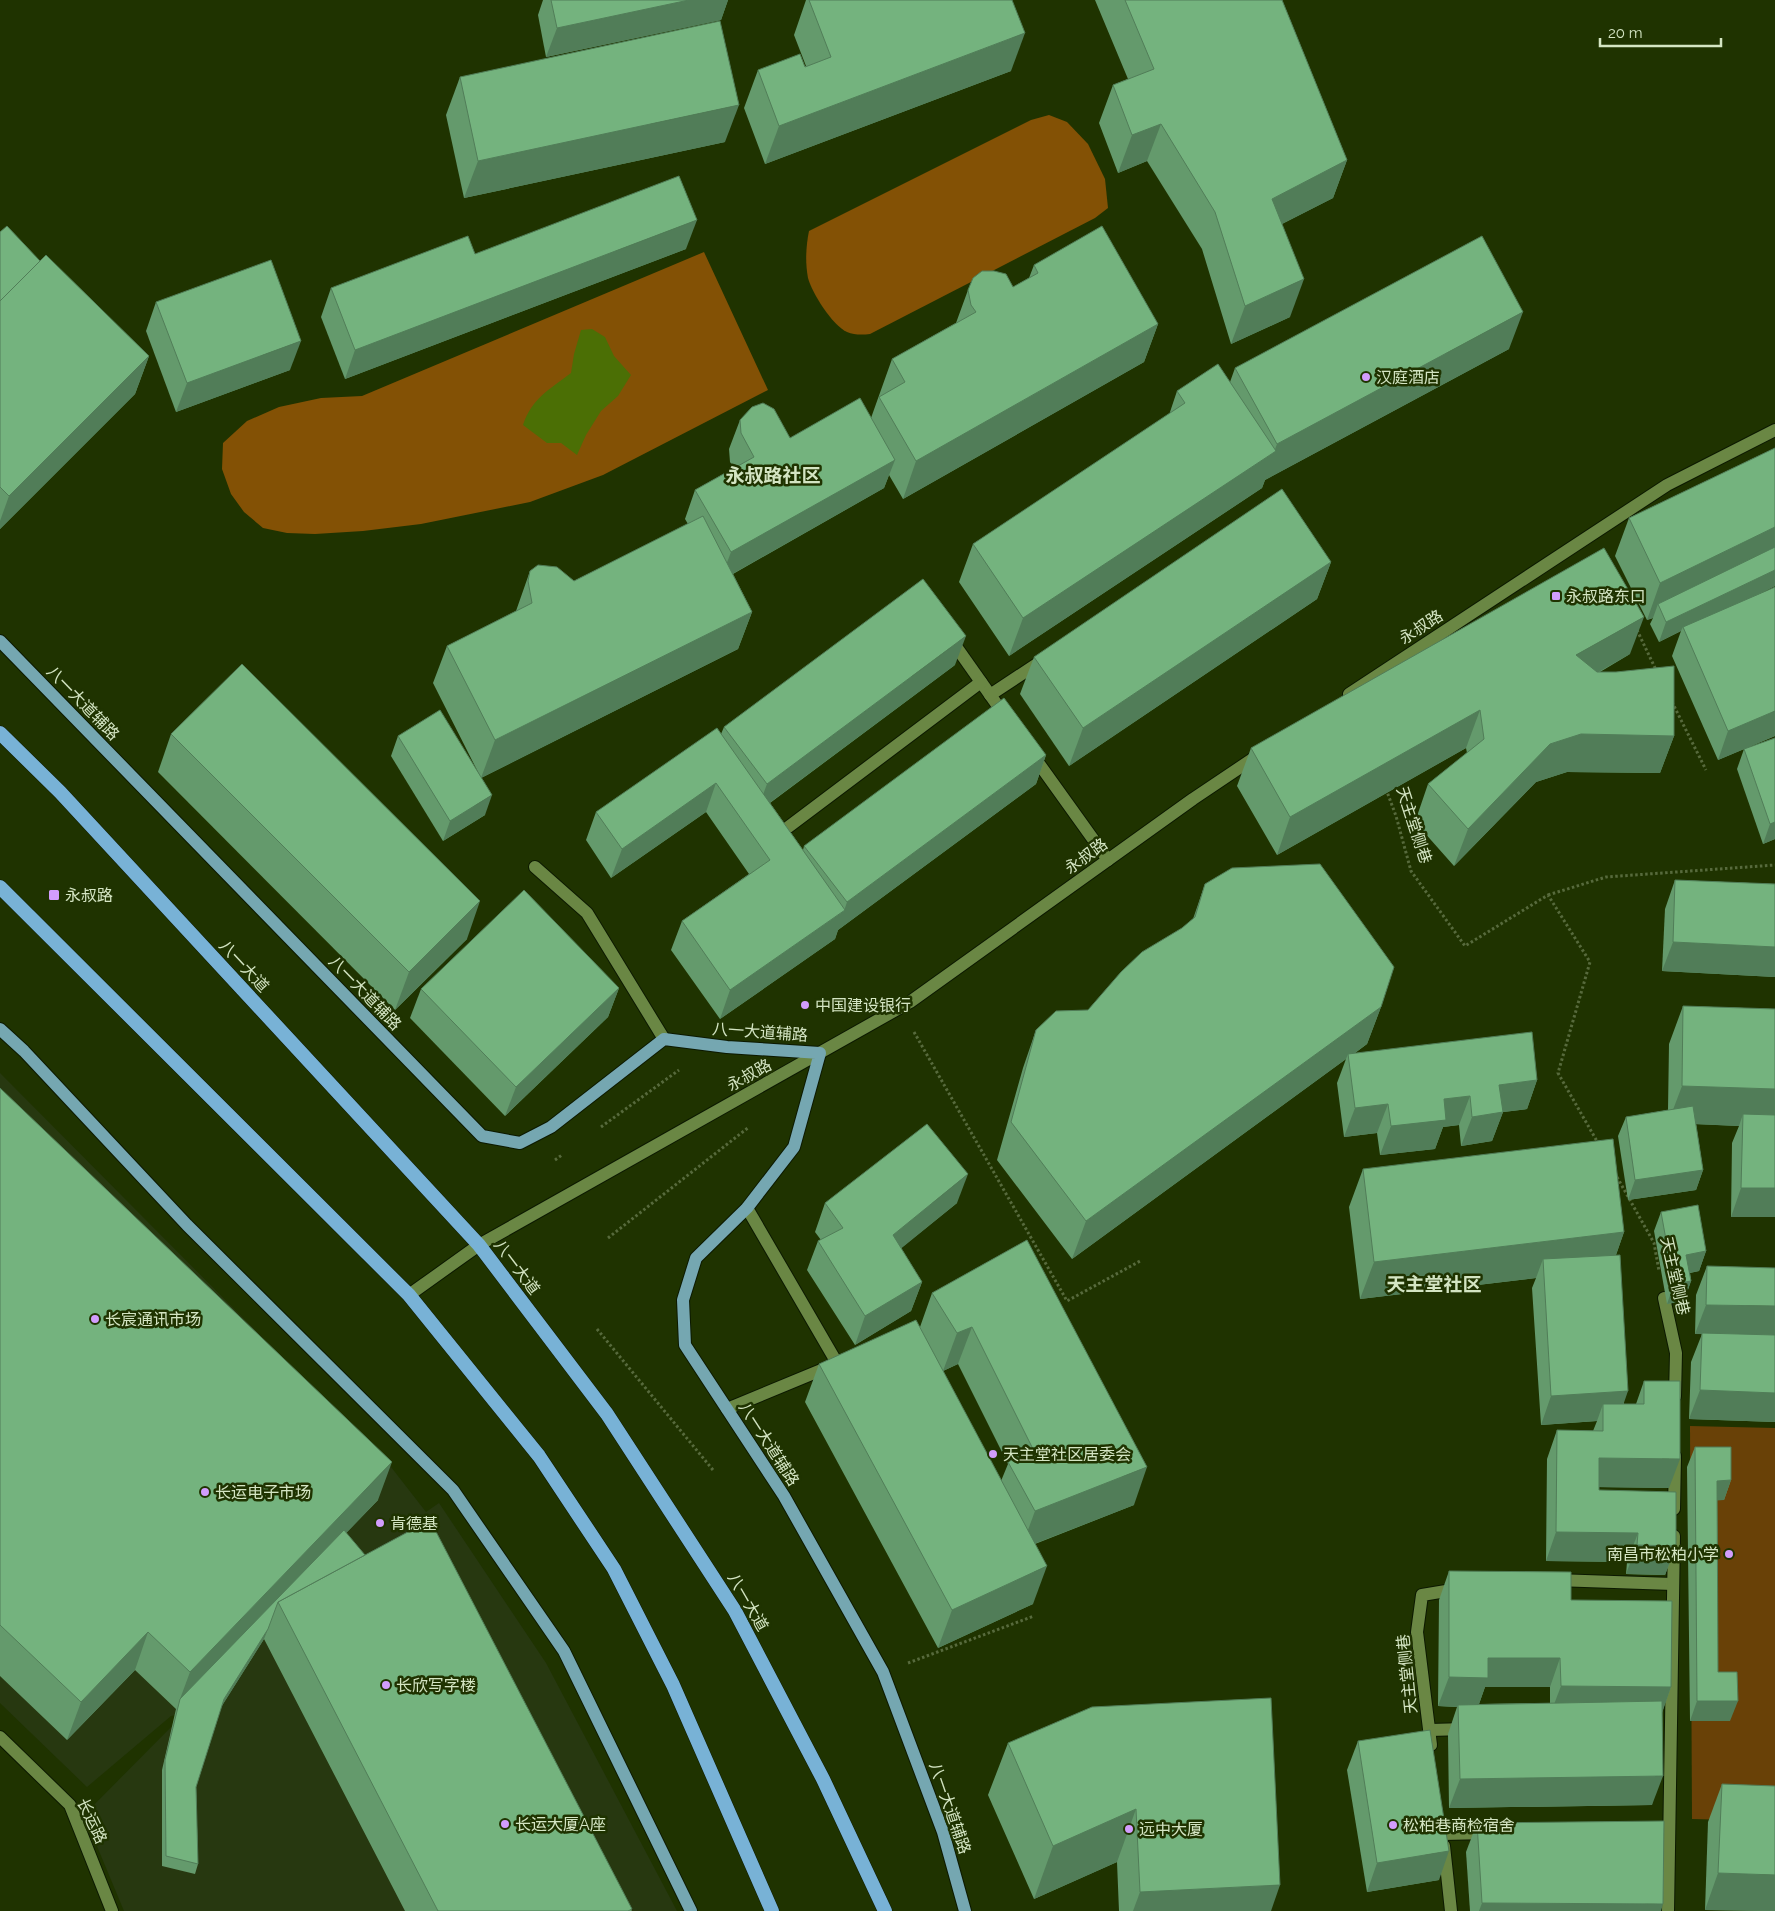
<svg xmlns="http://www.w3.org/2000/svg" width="1775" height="1911" font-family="Raleway,'Noto Sans SC',sans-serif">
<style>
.built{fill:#273810}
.green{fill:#694107}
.forest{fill:#835105}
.water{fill:#4b6f05}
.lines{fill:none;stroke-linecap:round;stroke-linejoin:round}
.service-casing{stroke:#0c1900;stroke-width:14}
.tertiary-casing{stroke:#0c1900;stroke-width:14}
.primary-casing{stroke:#0c1900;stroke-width:14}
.trunk-casing{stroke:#0c1900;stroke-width:15}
.path{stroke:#576a3c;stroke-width:3;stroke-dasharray:2.5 2.5;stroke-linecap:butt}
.service{stroke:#6a8744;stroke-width:12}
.tertiary{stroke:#6a8744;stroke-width:12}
.primary{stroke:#75a7b1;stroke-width:12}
.trunk{stroke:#78b2d6;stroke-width:14}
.wall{fill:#649a6c;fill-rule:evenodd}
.shaded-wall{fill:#517d58}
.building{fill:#74b37e;stroke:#517d58}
.poi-dot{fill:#d29dfd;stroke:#1f3300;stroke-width:2}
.labels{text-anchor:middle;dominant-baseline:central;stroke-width:5;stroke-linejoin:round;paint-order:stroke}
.poi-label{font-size:16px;fill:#d4e5c3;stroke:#1f3300;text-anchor:start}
.street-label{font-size:16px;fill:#d4e5c3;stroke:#1f3300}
.quarter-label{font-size:19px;font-weight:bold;fill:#d4e5c3;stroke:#1f3300}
</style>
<rect width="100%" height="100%" fill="#1f3300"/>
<path class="built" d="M0,1073L391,1467L426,1512L439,1503L546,1663L677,1911H124L84,1815L185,1713L171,1716L87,1787L0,1703Z"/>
<path class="green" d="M1690,1426L1775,1428V1821L1692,1819Z"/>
<g class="forest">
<path d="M1049,115L1067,122L1088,144L1105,179L1108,208L1095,218L870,334C862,335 854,335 847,332C832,325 812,293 808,278C805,262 806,246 809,231L1031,120Z"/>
<path d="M704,252L768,390L603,475L530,502L421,524L363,531L315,534L287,533L263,528L244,512L231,494L222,469L223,443L247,421L279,407L321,398L362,396Z"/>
</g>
<path class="water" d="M592,329L605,337L614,356L631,375L618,396L601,411L586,435L577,455L561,443H547L523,425C532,398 549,390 571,373L574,354L581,330Z"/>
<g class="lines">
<g class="service-casing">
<g id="service">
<path d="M950,638L1005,716"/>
<path d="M990,695L1043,660"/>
<path d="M1032,754L1108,860"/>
<path d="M775,837L981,682"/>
<path d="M535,867L587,913L664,1039"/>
<path d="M747,1208L837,1363"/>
<path d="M1664,1298L1676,1353L1675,1396"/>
<path d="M727,1409L831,1366"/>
<path d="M1674,1509L1675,1456"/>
<path d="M1555,1580L1673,1584"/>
<path d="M1430,1730L1466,1729"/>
<path d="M0,1737L70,1805L112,1911"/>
<path d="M1431,1745L1417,1632L1422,1595L1458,1589"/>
<path d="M1442,1834L1490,1833"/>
<path d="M1444,1846L1451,1911"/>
<path d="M1668,1911L1674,1536"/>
</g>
</g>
<g class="tertiary-casing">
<g id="tertiary">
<path d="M1349,694L1667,485L1775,430"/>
<path d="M409,1295L479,1245L910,1002L1193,799L1260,754"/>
</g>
</g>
<g class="primary-casing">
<g id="primary">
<path d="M0,641L482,1136L520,1143L551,1127L664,1039L727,1047L820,1053L794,1147L747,1208L696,1258L683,1300L685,1345L784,1496L883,1672L943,1832L965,1911"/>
<path d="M0,1029L24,1051L187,1225L453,1490L564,1651L691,1911"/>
</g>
</g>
<g class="trunk-casing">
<g id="trunk">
<path d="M0,733L60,792L479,1245L607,1414L735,1611L823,1779L885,1911"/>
<path d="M0,887L409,1295L539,1456L614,1569L673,1685L772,1911"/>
</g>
</g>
<g class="path">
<path d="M1637,630L1657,672"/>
<path d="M1672,702L1706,770"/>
<path d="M1386,789L1396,816L1411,871L1465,946L1548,895L1590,962L1558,1073L1598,1143"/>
<path d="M1548,895L1606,877L1775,865"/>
<path d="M914,1032L1067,1301L1142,1260"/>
<path d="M601,1127L679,1070"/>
<path d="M555,1160L562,1155"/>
<path d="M1617,1177L1654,1243L1659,1271"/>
<path d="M608,1238L749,1127"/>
<path d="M597,1329L713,1470"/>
<path d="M908,1663L1034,1616"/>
</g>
<use href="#service" class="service"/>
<use href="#tertiary" class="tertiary"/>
<use href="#primary" class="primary"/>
<use href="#trunk" class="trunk"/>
</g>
<g class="wall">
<path d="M543,0H728L721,20L546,57L538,15Z"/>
<path d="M806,0H1012L1011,71L765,164L744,108L758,70L806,66L794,35Z"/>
<path d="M1095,0H1282L1347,160L1333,198L1282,224L1290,317L1231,344L1202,249L1147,161L1118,173L1099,123L1113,85L1128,79Z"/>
<path d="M460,77L725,142L464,198L446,115Z"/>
<path d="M0,232L40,261L149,356L135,394L0,529Z"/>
<path d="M686,249L345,379L321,317L331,288L475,254Z"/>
<path d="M1034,265L1158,324L1144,362L903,499L889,475L884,488L733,574L752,612L738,649L481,778L433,683L447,646L516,611L530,571L574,581L688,524L685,519L695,490L734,468L730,462L729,449L740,420L790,438L871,418L892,359L956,323L968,290L1013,287L1029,278Z"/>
<path d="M156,302L290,370L176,412L146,331Z"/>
<path d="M1509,349L1265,480L1262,488L1009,656L959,582L973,544L1169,415L1177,391L1230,382L1235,368Z"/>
<path d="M1775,448V586L1751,598L1775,736L1718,760L1672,656L1681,631L1659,642L1650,624L1653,618L1647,620L1615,556L1629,518Z"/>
<path d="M1331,562L1317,599L1069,766L1020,694L1034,657Z"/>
<path d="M1630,654L1600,672L1674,736L1660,773L1567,772L1536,782L1454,866L1415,822L1428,784L1467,753L1466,748L1277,855L1237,786L1251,748Z"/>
<path d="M955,665L770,803L803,850L804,846L1046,755L1036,784L838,930L835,939L720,1019L671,950L682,921L749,874L706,812L611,878L586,840L596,812L721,734L724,727Z"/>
<path d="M171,734L467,939L395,1010L158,772Z"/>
<path d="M398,736L485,815L443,841L391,756Z"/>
<path d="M1775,738V839L1763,844L1737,769L1744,749Z"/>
<path d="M1675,880L1775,884V977L1662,971L1665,909Z"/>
<path d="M1205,884L1381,1007L1367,1044L1355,1053L1537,1080L1527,1109L1503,1112L1492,1141L1461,1146L1459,1125L1443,1127L1435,1149L1380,1155L1377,1133L1344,1137L1337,1083L1346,1059L1072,1259L997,1160L1023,1068L1036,1030L1088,1010L1193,919Z"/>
<path d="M619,988L608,1017L505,1116L410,1018L421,989Z"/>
<path d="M1683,1006L1775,1009V1217H1731L1732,1143L1739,1126L1696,1124L1703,1170L1696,1190L1628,1200L1618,1136L1626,1117L1668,1110L1669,1044Z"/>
<path d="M0,1088L378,1500L346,1533L632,1911H405L264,1639L221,1707L196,1787L198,1864L195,1874L162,1866V1770L176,1709L135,1670L67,1740L0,1676Z"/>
<path d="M1363,1169L1624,1232L1616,1255L1624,1404H1636L1644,1381L1669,1488L1599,1487V1490L1676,1546L1665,1575L1626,1574L1627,1562L1546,1561L1547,1459L1557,1430L1593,1431L1597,1421L1541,1425L1532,1288L1536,1278L1360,1299L1349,1207Z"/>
<path d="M825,1203H957L901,1248L922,1282L911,1311L855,1345L807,1270L818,1241L821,1240L815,1232Z"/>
<path d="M1661,1212L1706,1251L1699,1271L1690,1273L1691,1281L1684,1301L1667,1304L1654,1231Z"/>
<path d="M1027,1240L1134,1505L1035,1544L1033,1604L938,1648L805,1402L819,1364L920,1327L932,1293ZM958,1364L1008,1464L1001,1481L943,1371Z"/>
<path d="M1707,1266L1775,1335V1422L1689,1419L1691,1362L1702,1334H1695L1696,1295Z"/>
<path d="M1695,1447L1731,1480L1724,1500H1717L1718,1672L1730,1721H1690L1687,1467Z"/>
<path d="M1449,1571L1571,1600L1671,1687L1662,1712L1652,1805L1449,1808L1448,1734L1457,1707L1438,1706L1439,1600ZM1485,1687H1550V1703L1479,1704Z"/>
<path d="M1271,1698V1911H1119L1117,1862L1034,1899L988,1795L1008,1743Z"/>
<path d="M1358,1741L1439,1880L1367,1892L1347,1770Z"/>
<path d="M1722,1784L1775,1911L1705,1910L1708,1822Z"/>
<path d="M1477,1823L1661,1911H1470L1466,1852Z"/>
</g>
<g class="shaded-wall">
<path d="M689,0H728L721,20L546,57L557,28Z"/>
<path d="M1025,33L1011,71L765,164L779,126Z"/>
<path d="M739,105L725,142L464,198L478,161Z"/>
<path d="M1161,124L1147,161L1118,173L1132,135Z"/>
<path d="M1347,160L1333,198L1258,236L1272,199Z"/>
<path d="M697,220L686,249L345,379L355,350Z"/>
<path d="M1304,279L1290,317L1231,344L1245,306Z"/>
<path d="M1523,312L1509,349L1265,480L1262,488L1009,656L1023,618L1274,452L1277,444Z"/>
<path d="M1158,324L1144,362L903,499L916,461Z"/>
<path d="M301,341L290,370L176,412L187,383Z"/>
<path d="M149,356L135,394L0,529V521L9,496Z"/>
<path d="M895,460L884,488L720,581L731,552Z"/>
<path d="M1775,527V558L1658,604L1653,618L1647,620L1660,583Z"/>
<path d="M1331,562L1317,599L1069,766L1083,728Z"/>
<path d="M1775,570V586L1684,630L1683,627L1681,631L1659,642L1666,622Z"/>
<path d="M752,612L738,649L481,778L495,740Z"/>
<path d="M1644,617L1630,654L1562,693L1576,655Z"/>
<path d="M966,636L955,665L756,813L767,784Z"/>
<path d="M1480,710L1466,748L1277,855L1290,817Z"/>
<path d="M1775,711V736L1718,760L1728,731Z"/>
<path d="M1581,734L1674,736L1660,773L1567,772L1536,782L1454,866L1468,829L1550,744Z"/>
<path d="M1046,755L1036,784L838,930L835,939L720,1019L730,990L844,911L847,902Z"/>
<path d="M716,783L706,812L611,878L622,849Z"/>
<path d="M492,795L485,815L443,841L450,821Z"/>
<path d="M1775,822V839L1763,844L1770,824Z"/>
<path d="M480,901L467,939L395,1010L409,972Z"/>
<path d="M1673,942L1775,947V977L1662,971Z"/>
<path d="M619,988L608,1017L505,1116L516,1087Z"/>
<path d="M1381,1007L1367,1044L1348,1058V1054L1346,1059L1072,1259L1086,1221Z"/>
<path d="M1537,1080L1527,1109L1488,1114L1499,1085Z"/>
<path d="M1682,1086L1775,1089V1127L1743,1114L1739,1126L1668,1123Z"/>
<path d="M1470,1096L1459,1125L1443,1127L1435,1149L1380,1155L1391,1126L1444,1099Z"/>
<path d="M1388,1104L1377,1133L1344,1137L1355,1108Z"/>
<path d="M1503,1112L1492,1141L1461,1146L1472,1117Z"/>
<path d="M1703,1170L1696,1190L1628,1200L1635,1180Z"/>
<path d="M968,1174L957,1203L882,1264L893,1235Z"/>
<path d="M1741,1188H1775V1217H1731Z"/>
<path d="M1624,1232L1611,1269L1543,1259L1536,1278L1360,1299L1374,1262Z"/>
<path d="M1706,1251L1699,1271L1679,1275L1686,1255Z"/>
<path d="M1691,1281L1684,1301L1667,1304L1674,1284Z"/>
<path d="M922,1282L911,1311L855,1345L865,1316Z"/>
<path d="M1706,1305L1775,1306V1335L1695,1334Z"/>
<path d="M972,1327L958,1364L943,1371L957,1333Z"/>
<path d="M1700,1390L1775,1393V1422L1689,1419Z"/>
<path d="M1628,1391L1618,1420L1603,1404L1597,1421L1541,1425L1551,1396Z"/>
<path d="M1599,1458L1680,1459L1669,1488L1589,1487Z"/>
<path d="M392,1462L378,1500L279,1603L278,1602L180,1699L190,1672Z"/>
<path d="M1147,1467L1134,1505L1021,1549L1035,1511Z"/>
<path d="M1731,1480L1724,1500L1709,1501L1717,1481Z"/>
<path d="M1556,1532L1638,1533L1627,1562L1546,1561Z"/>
<path d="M1637,1545L1676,1546L1665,1575L1626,1574Z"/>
<path d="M1047,1566L1033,1604L938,1648L952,1610Z"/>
<path d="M268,1629L264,1639L220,1709L224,1699Z"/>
<path d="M148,1632L135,1670L67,1740L81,1702Z"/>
<path d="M1488,1658H1560L1550,1687H1485L1478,1707L1458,1705L1457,1707L1438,1706L1449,1677Z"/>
<path d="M1561,1686L1671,1687L1661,1716L1550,1715Z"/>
<path d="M1697,1701H1738L1730,1721H1690Z"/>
<path d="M1663,1776L1652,1805L1449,1808L1460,1779Z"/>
<path d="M1136,1809L1117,1862L1034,1899L1053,1846Z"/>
<path d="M1449,1851L1439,1880L1367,1892L1377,1863Z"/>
<path d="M1718,1873L1775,1875V1911L1705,1910Z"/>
<path d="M1280,1885L1271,1911H1133L1140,1892Z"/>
<path d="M1482,1903L1663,1904L1661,1911H1479Z"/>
</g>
<g class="building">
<path d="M551,0H689L557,28Z"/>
<path d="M809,0H1012L1025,33L779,126L758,70L800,54L805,67L831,57Z"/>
<path d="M1125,0H1282L1347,160L1272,199L1304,279L1245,306L1215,212L1161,124L1132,135L1113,85L1154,69Z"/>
<path d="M720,21L739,105L478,161L460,77Z"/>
<path d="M679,176L697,220L355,350L331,288L468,236L475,254Z"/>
<path d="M7,226L40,261L0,301V232Z"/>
<path d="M1102,226L1158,324L916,461L879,397L905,382L892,359L976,312L971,305L968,290L973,278L982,271H994L1006,274L1013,287L1038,273L1034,265Z"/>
<path d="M1482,236L1523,312L1277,444L1235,368Z"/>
<path d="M46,255L149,356L9,496L0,487V301Z"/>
<path d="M271,260L301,341L187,383L156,302Z"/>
<path d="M1218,364L1276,451L1023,618L973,544L1185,403L1177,391Z"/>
<path d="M860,398L895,460L731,552L695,490L754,457L741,433L740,420L752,407L763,403L774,409L790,438Z"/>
<path d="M1775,448V527L1660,583L1629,518Z"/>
<path d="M1282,489L1331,562L1083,728L1034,657Z"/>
<path d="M703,516L752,612L495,740L447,646L532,603L528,581L530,571L538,565L557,567L574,581Z"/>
<path d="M1775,547V570L1666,622L1658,604Z"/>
<path d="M1604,548L1644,617L1576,655L1597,672H1616L1674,666V736L1581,734L1550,744L1468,829L1428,784L1484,739L1480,710L1290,817L1251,748Z"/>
<path d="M923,579L966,636L767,784L724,727Z"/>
<path d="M1775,587V711L1728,731L1683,627Z"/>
<path d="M242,664L480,901L409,972L171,734Z"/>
<path d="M1004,698L1046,755L847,902L804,846Z"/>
<path d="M440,710L492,795L450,821L398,736Z"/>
<path d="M717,728L845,910L730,990L682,921L770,860L716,783L622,849L596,812Z"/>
<path d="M1775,738V822L1770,824L1744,749Z"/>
<path d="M1320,864L1394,967L1381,1007L1086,1221L1011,1122L1036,1030L1056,1011L1088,1010L1121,972L1142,952L1182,928L1195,917L1205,884L1232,868Z"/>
<path d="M1675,880L1775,884V947L1673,942Z"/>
<path d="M524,890L619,988L516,1087L421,989Z"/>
<path d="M1683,1006L1775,1009V1089L1682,1086Z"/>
<path d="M1532,1032L1537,1080L1499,1085L1503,1112L1472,1117L1470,1096L1444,1099L1446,1120L1391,1126L1388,1104L1355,1108L1348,1054Z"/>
<path d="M0,1088L392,1462L190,1672L148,1632L81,1702L0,1625Z"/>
<path d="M1693,1106L1703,1170L1635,1180L1626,1117Z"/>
<path d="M1743,1114L1775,1115V1188H1741Z"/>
<path d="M927,1124L968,1174L893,1235L922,1282L865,1316L818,1241L843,1228L825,1203Z"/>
<path d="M1613,1139L1624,1232L1374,1262L1363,1169Z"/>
<path d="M1698,1205L1706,1251L1686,1255L1691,1281L1674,1284L1661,1212Z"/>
<path d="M1027,1240L1147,1467L1035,1511L1008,1462L1033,1449L972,1327L957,1333L932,1293Z"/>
<path d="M1620,1255L1628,1391L1551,1396L1543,1259Z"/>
<path d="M1707,1266L1775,1268V1306L1706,1305Z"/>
<path d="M916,1320L1047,1566L952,1610L819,1364Z"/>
<path d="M1702,1333L1775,1335V1393L1700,1390Z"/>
<path d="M1644,1381H1680V1459L1599,1458V1490L1676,1492V1546L1637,1545L1638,1533L1556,1532L1557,1430L1603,1431V1404H1644Z"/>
<path d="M1695,1447H1731V1480L1717,1481L1718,1672H1737L1738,1701H1697Z"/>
<path d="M430,1520L632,1909L628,1911H438L278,1602Z"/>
<path d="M344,1530L365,1555L278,1602L268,1629L224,1699L196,1787L198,1864L166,1856L165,1760L180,1699Z"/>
<path d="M1449,1571L1571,1572V1600L1672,1601L1671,1687L1561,1686L1560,1658H1488V1678L1449,1677Z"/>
<path d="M1271,1698L1280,1885L1140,1892L1136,1809L1053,1846L1008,1743L1092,1707Z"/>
<path d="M1662,1701L1663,1776L1460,1779L1458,1705Z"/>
<path d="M1430,1730L1449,1851L1377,1863L1358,1741Z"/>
<path d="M1722,1784L1775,1786V1875L1718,1873Z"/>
<path d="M1664,1821L1663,1904L1482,1903L1477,1823Z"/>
</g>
<g class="poi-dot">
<circle cx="1366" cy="377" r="5"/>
<rect x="1551" y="591" width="10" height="10" rx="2.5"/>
<rect x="48" y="889" width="12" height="12" rx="2.5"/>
<circle cx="805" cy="1005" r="5"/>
<circle cx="95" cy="1319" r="5"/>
<circle cx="993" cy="1454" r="5"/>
<circle cx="205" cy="1492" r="5"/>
<circle cx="380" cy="1523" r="5"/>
<circle cx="1729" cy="1554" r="5"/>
<circle cx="386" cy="1685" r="5"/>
<circle cx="505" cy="1824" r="5"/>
<circle cx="1393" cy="1825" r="5"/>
<circle cx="1129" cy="1829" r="5"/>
</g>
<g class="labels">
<g class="poi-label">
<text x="1376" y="377">汉庭酒店</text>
<text x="1566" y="596">永叔路东口</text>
<text x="65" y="895">永叔路</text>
<text x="815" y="1005">中国建设银行</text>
<text x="105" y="1319">长宸通讯市场</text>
<text x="1003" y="1454">天主堂社区居委会</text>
<text x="215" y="1492">长运电子市场</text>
<text x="390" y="1523">肯德基</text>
<text x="1719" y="1554" text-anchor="end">南昌市松柏小学</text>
<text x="396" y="1685">长欣写字楼</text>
<text x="515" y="1824">长运大厦A座</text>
<text x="1403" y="1825">松柏巷商检宿舍</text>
<text x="1139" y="1829">远中大厦</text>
</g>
<g class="street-label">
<text transform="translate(1421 627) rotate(-33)">永叔路</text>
<text transform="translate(83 703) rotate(46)">八一大道辅路</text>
<text transform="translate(1414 825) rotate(72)">天主堂侧巷</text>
<text transform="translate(1086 856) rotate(-36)">永叔路</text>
<text transform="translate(244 966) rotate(47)">八一大道</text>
<text transform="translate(365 993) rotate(46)">八一大道辅路</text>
<text transform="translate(760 1032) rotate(4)">八一大道辅路</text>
<text transform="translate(749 1075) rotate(-29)">永叔路</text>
<text transform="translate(517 1267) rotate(53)">八一大道</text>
<text transform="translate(1675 1276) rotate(77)">天主堂侧巷</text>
<text transform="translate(769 1444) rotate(57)">八一大道辅路</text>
<text transform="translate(748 1602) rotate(60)">八一大道</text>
<text transform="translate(1407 1674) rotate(-96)">天主堂侧巷</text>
<text transform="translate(950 1808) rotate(71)">八一大道辅路</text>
<text transform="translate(92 1821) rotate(65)">长运路</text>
</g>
<g class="quarter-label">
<text x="773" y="475">永叔路社区</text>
<text x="1434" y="1284">天主堂社区</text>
</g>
</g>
<path d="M1600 38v8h121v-8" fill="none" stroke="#d4e5c3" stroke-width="2.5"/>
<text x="1608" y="38" font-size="15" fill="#d4e5c3" stroke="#1f3300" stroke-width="4" paint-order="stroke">20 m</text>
</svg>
